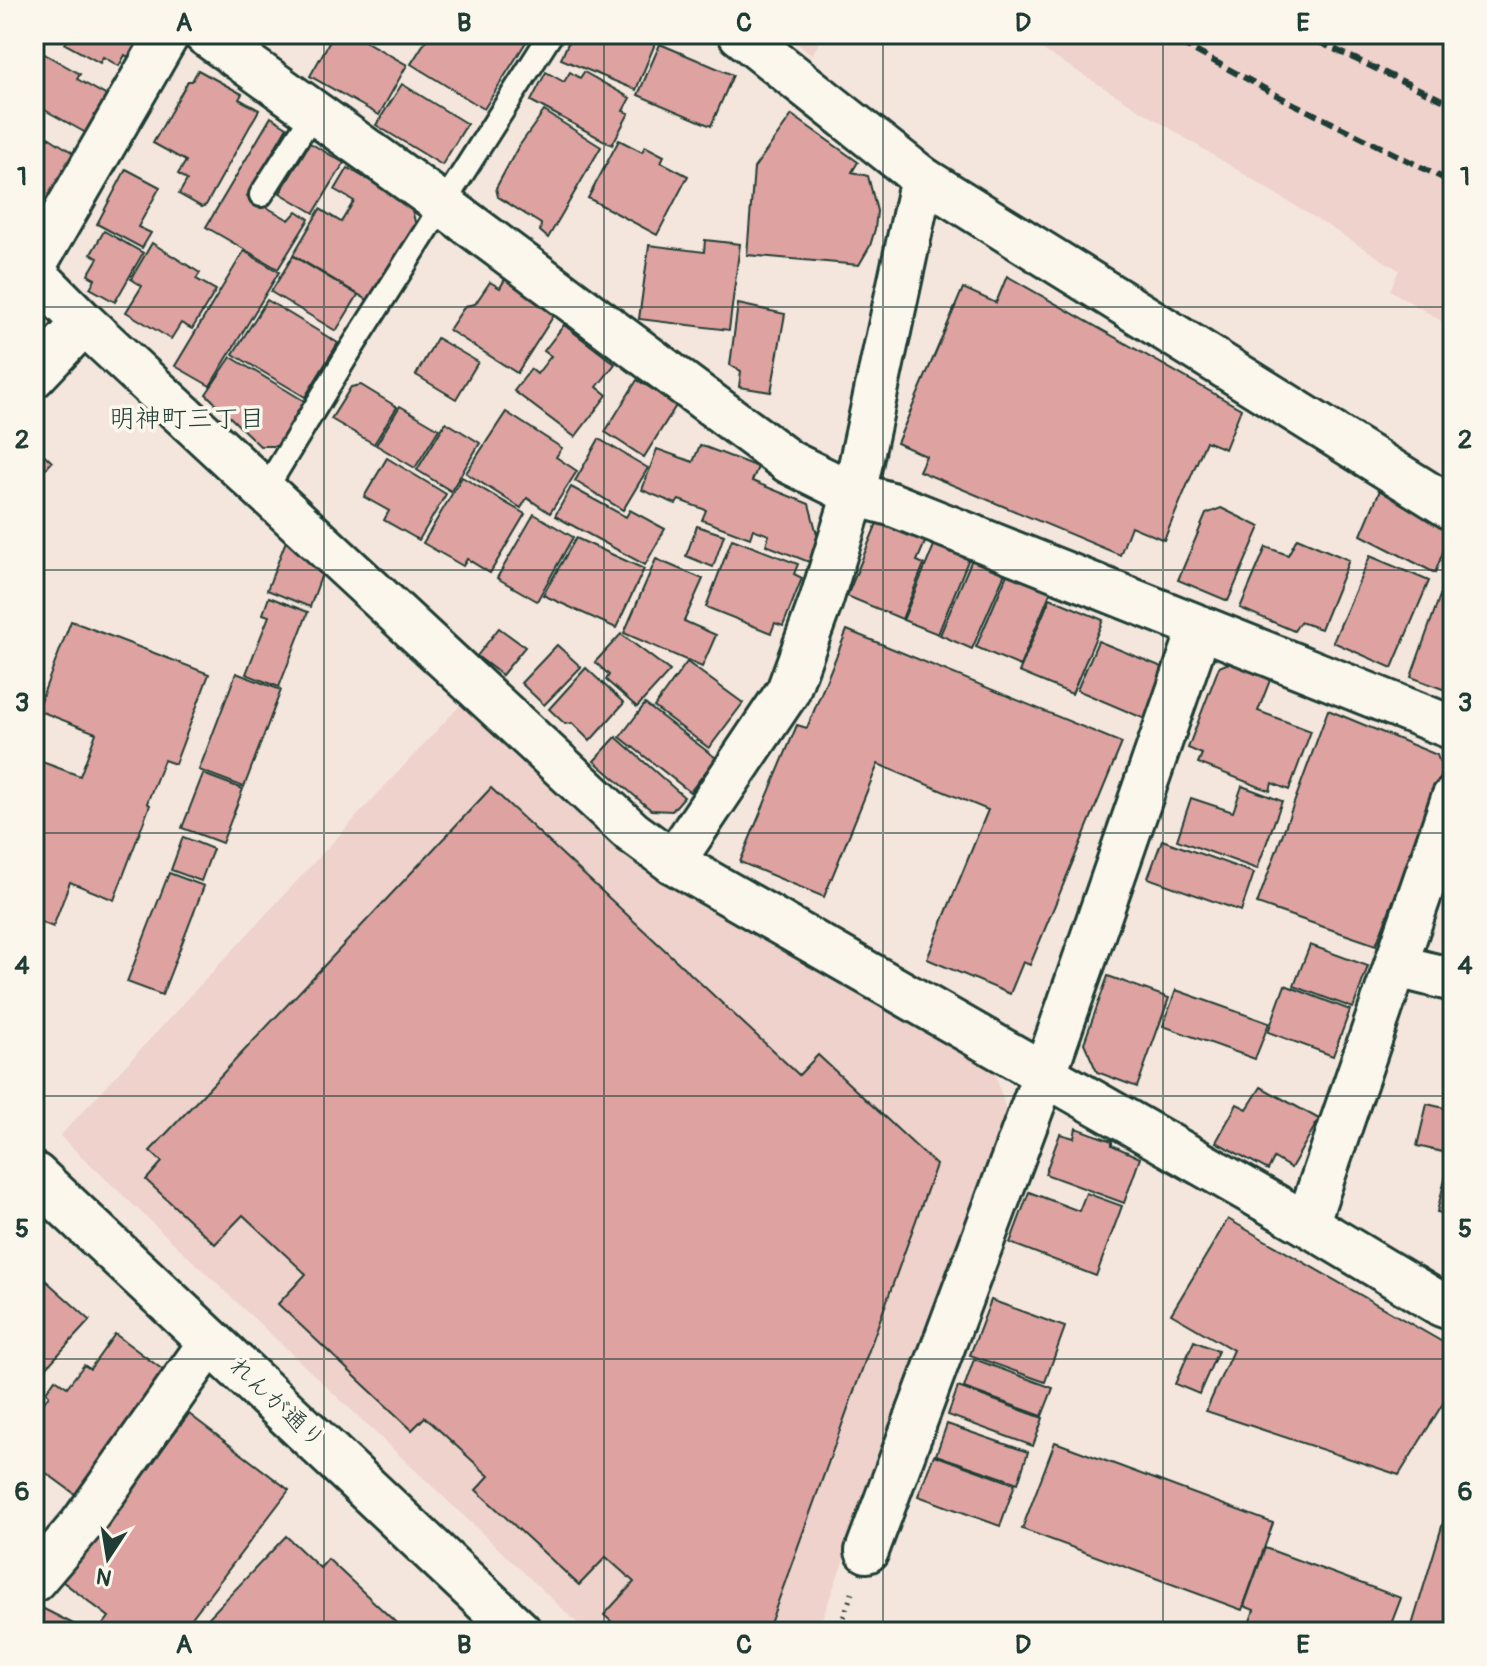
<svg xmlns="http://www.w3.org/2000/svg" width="1487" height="1666" font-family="Pangolin,'Klee One',sans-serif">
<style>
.built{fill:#eed2cb}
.building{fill:#dea3a1;stroke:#1f3d34;stroke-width:2}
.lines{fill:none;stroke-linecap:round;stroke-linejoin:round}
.service-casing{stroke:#1f3d34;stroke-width:28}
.minor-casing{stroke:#1f3d34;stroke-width:48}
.tertiary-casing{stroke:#1f3d34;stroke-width:50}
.path{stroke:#1f3d34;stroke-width:5;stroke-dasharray:2 6;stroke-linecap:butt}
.service{stroke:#fbf7ec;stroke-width:22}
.minor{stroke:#fbf7ec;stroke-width:42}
.tertiary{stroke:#fbf7ec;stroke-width:44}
.rail{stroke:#1f3d34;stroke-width:6;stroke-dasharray:12 6;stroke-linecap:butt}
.grid{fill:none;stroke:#1f3d34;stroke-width:2;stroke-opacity:0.55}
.labels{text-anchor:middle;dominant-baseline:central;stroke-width:7;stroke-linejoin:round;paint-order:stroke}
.street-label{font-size:24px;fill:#1f3d34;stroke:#fbf7ec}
.neighbourhood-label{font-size:26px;fill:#1f3d34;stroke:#fbf7ec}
.neatline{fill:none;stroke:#1f3d34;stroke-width:3}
.grid-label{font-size:26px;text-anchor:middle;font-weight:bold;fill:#1f3d34}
</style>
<rect width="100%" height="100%" fill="#f5e6dd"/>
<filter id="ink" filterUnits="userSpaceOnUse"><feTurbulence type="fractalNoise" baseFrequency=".0125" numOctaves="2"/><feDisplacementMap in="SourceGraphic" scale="16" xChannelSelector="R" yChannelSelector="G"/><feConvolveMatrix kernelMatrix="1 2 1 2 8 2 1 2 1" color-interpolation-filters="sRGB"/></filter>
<g filter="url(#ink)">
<g class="built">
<path d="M785,34H824L812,55Z"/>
<path d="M1017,34H1453V328L1390,290L1399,270Z"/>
<path d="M464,701L648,874L992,1062L1008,1118L817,1632H587L60,1136Z"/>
</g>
<g class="building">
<path d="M62,34H141L128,57L125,55L119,66L103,57L100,63L65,44L69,38Z"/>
<path d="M334,34H352L407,65L379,115L310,76Z"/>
<path d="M430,34H513L526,42L484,109L411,64Z"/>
<path d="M572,34H618L624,36L625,34H659L636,90L561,59Z"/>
<path d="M660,44L733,75L711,126L638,95Z"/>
<path d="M34,48L80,74L77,79L107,96L86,133L34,104Z"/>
<path d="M198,70L242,94L239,99L259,110L206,205L202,207L179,194L187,180L178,174L186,161L153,143L188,81H192Z"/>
<path d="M546,72L564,82L570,72L580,78L584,72L630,98L623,111L629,113L612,145L531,101Z"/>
<path d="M402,84L467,124L442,165L376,125Z"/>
<path d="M544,111L601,147L548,238L540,231L541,224L498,197L496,188L517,149Z"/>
<path d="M792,115L858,162L852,172L868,176L877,211L875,229L870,246L859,265L747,255L754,168Z"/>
<path d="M271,117L287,127L247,196L289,220L297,211L309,219L278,269L206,227Z"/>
<path d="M34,128L78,156L45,209L34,211Z"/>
<path d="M619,140L642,152L645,146L664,156L661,162L688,176L657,235L588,198Z"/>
<path d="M310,143L344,163L314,213L280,193Z"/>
<path d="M348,168L411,205L416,226L371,302L293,255L320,209L341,222L354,201L335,190Z"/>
<path d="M126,169L160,187L138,227L151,233L142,248L97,224Z"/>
<path d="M104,231L143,253L115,302L90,288L95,279L88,275L98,258L91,254Z"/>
<path d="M705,240L740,244L729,330L639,319L649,245L704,252Z"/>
<path d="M152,243L200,273L196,279L216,290L192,329L181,323L171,339L126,312L142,286L131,279Z"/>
<path d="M244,251L279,272L210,386L175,366Z"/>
<path d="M293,256L358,295L336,331L271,292Z"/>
<path d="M1007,276L1241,409L1225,449L1206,441L1164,540L1131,526L1120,555L919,471L926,456L897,443L963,288L996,303Z"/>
<path d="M505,279L556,312L517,373L449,330L465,306L475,304L490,282L500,288Z"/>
<path d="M267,300L338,343L305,397L233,354Z"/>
<path d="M738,304L785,314L771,392L739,387L741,371L730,365Z"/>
<path d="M34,317L39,331L34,336Z"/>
<path d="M564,325L615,364L597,387L607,395L575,437L514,391L531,369L537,374L551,356L544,351Z"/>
<path d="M437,338L478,362L456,399L416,375Z"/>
<path d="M231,357L306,402L280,446H260L206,394Z"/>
<path d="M637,380L677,404L644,457L605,432Z"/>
<path d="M361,385L397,407L374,444L331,419L351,387Z"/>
<path d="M400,406L439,429L415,468L376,445Z"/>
<path d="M506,412L562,448L556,457L577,471L550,513L527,498L521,508L466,473Z"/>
<path d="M446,422L480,443L451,491L417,470Z"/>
<path d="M599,439L648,468L623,510L575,481Z"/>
<path d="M34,445L52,462L34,482Z"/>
<path d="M700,445L758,467L752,481L809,504L818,538L809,562L766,545L769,535L753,529L750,538L702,520L706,510L679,500L676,504L642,490L657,449L693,462Z"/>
<path d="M387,458L446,494L419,540L384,520L389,511L364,497Z"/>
<path d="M462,477L525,514L490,573L467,559L463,566L423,543Z"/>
<path d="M571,487L626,517L630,510L665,529L645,565L555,516Z"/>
<path d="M1380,490L1450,533L1435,573L1361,535Z"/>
<path d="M1221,508L1260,527L1228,601L1178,580L1206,514Z"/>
<path d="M534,514L573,537L537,601L497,578Z"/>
<path d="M879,518L929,533L917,561L924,564L902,619L847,596Z"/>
<path d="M697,526L724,535L713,567L686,556Z"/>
<path d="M576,538L644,569L616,628L543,595Z"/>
<path d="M1297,538L1349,560L1321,629L1300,622L1294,631L1240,608L1266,547L1288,555Z"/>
<path d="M732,539L798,564L794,574L802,578L783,626L775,623L771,633L706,607Z"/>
<path d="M286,541L294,545L322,574L310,607L267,590Z"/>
<path d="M935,543L969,558L938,634L903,620Z"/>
<path d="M1370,556L1429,581L1392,668L1333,642Z"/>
<path d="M656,559L703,579L684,621L716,635L702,667L624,633Z"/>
<path d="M972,559L1005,573L972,649L940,635Z"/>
<path d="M1453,559V693L1411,677Z"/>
<path d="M1008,572L1051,591L1020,666L976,647Z"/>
<path d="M269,597L308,612L279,687L246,674L269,616L263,614Z"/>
<path d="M1050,598L1103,620L1072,694L1019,672Z"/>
<path d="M71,621L209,674L175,764L164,760L147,803L150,805L114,900L70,882L53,927L34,919V759L80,776L96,733L37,710Z"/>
<path d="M499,628L525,647L502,675L477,656Z"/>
<path d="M847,630L1122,743L1030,965L1023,962L1010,994L927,959L988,810L878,764L824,897L740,862L797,725L807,728Z"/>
<path d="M621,634L670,671L637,707L606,680L609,675L595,662Z"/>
<path d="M1098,641L1167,669L1145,719L1077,690Z"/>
<path d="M557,645L581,667L544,705L521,683Z"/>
<path d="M1234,661L1272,675L1258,711L1311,731L1289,790L1272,783L1270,791L1198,763L1202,754L1188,748L1219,667Z"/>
<path d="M687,662L743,703L709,748L654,707Z"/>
<path d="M586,668L624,703L590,741L572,723L565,724L549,709Z"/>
<path d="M236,673L281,690L244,787L199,770Z"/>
<path d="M645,704L716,758L690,792L620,737Z"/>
<path d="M1328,710L1437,755L1443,771L1376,945L1257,904Z"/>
<path d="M616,737L684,797L672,811L651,810L594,761Z"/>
<path d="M203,774L243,789L222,843L182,828Z"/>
<path d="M1242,786L1282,801L1257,869L1177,840L1191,798L1233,812Z"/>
<path d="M491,788L799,1075L818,1055L936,1165L767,1632H623L604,1615L634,1582L606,1557L579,1585L476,1490L489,1476L425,1417L412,1430L278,1304L306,1274L243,1215L215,1244L146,1180L162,1162L150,1151Z"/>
<path d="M183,837L213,849L201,881L171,870Z"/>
<path d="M1162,840L1254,873L1241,911L1148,878Z"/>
<path d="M169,873L204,886L162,995L127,982Z"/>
<path d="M1310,945L1368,966L1353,1008L1294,986Z"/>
<path d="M1108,976L1169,998L1137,1087L1097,1072L1084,1043Z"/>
<path d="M1285,985L1350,1010L1333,1056L1268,1032Z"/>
<path d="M1176,990L1269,1023L1255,1059L1163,1026Z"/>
<path d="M1261,1087L1319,1119L1291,1168L1274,1158L1268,1170L1216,1142L1237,1104L1247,1109Z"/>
<path d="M1427,1104L1453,1110V1234L1446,1232L1450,1215L1437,1212L1451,1154L1417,1146Z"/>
<path d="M1076,1128L1112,1141V1145L1140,1158L1124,1203L1045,1174L1060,1134L1074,1138Z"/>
<path d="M1029,1192L1079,1211L1086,1193L1122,1206L1096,1276L1010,1243Z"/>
<path d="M1228,1219L1453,1348V1387L1399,1475L1206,1411L1233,1350L1171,1314Z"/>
<path d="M34,1270L90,1320L34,1381Z"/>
<path d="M991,1300L1065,1327L1045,1382L970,1355Z"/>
<path d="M115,1334L167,1373L75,1494L34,1464V1447L37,1442L34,1439V1416L49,1395L46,1392L55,1379L67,1387L84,1365L90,1369Z"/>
<path d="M1194,1341L1218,1351L1199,1394L1175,1384Z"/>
<path d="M974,1359L1053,1388L1042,1416L964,1388Z"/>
<path d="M958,1387L1043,1418L1033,1446L948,1415Z"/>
<path d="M189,1414L289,1490L181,1632H113L103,1625L109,1617L62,1581Z"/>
<path d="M947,1424L1028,1452L1018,1483L936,1455Z"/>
<path d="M1055,1442L1273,1523L1242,1610L1022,1529Z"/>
<path d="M934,1455L1015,1484L1000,1526L918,1496Z"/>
<path d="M1453,1490V1632H1410Z"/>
<path d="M286,1536L320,1568L328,1559L406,1632H195Z"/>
<path d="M1265,1548L1401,1598L1388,1632H1246L1254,1610L1244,1606Z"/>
<path d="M40,1607L89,1632H34V1613Z"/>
</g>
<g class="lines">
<g class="service-casing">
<g id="service">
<path d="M261,195L314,112"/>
<path d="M265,490L346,357L551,34"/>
</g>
</g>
<g class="minor-casing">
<g id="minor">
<path d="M205,34L442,204L789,462L854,494L891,504L1453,728"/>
<path d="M740,34L922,178L1453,509"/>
<path d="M34,266L168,34"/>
<path d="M34,273L84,323L632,832L673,862L1307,1224L1442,1305L1453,1309"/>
<path d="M34,376L84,323"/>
<path d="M673,862L788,691L821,601L854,494L922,178"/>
<path d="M1397,966L1453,980"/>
<path d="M1307,1224L1453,798"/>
<path d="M867,1551L1045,1073L1200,628"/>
<path d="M34,1580L81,1525L211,1341"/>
</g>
</g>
<g class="tertiary-casing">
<path id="tertiary" d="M34,1175L519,1632"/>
</g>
<path class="path" d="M838,1632L852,1593"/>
<use href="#service" class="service"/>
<use href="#minor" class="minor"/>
<use href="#tertiary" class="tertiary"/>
<g class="rail">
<path d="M1164,34L1280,97L1453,183"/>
<path d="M1302,34L1453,105"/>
</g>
</g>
</g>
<path class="grid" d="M324,34V1632M604,34V1632M883,34V1632M1163,34V1632M34,307H1453M34,570H1453M34,833H1453M34,1096H1453M34,1359H1453"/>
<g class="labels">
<g class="street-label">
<text transform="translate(277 1403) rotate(43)">れんが通り</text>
</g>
<g class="neighbourhood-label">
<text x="187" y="419">明神町三丁目</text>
</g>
</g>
<rect width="1487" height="1666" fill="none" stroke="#fbf7ec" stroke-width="88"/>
<g transform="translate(108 1558) rotate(192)" stroke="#fbf7ec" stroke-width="6" paint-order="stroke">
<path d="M0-6L14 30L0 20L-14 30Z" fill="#1f3d34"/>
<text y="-12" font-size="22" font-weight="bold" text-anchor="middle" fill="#1f3d34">N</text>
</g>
<rect x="44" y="44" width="1399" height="1578" class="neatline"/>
<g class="grid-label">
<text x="184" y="31">A</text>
<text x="464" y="31">B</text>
<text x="744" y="31">C</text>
<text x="1023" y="31">D</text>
<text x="1303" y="31">E</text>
<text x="22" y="185">1</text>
<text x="1465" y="185">1</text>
<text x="22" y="448">2</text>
<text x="1465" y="448">2</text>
<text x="22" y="711">3</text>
<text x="1465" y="711">3</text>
<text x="22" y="974">4</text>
<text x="1465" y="974">4</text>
<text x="22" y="1237">5</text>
<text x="1465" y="1237">5</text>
<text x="22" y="1500">6</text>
<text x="1465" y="1500">6</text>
<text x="184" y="1653">A</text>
<text x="464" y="1653">B</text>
<text x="744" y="1653">C</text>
<text x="1023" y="1653">D</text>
<text x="1303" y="1653">E</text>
</g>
</svg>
